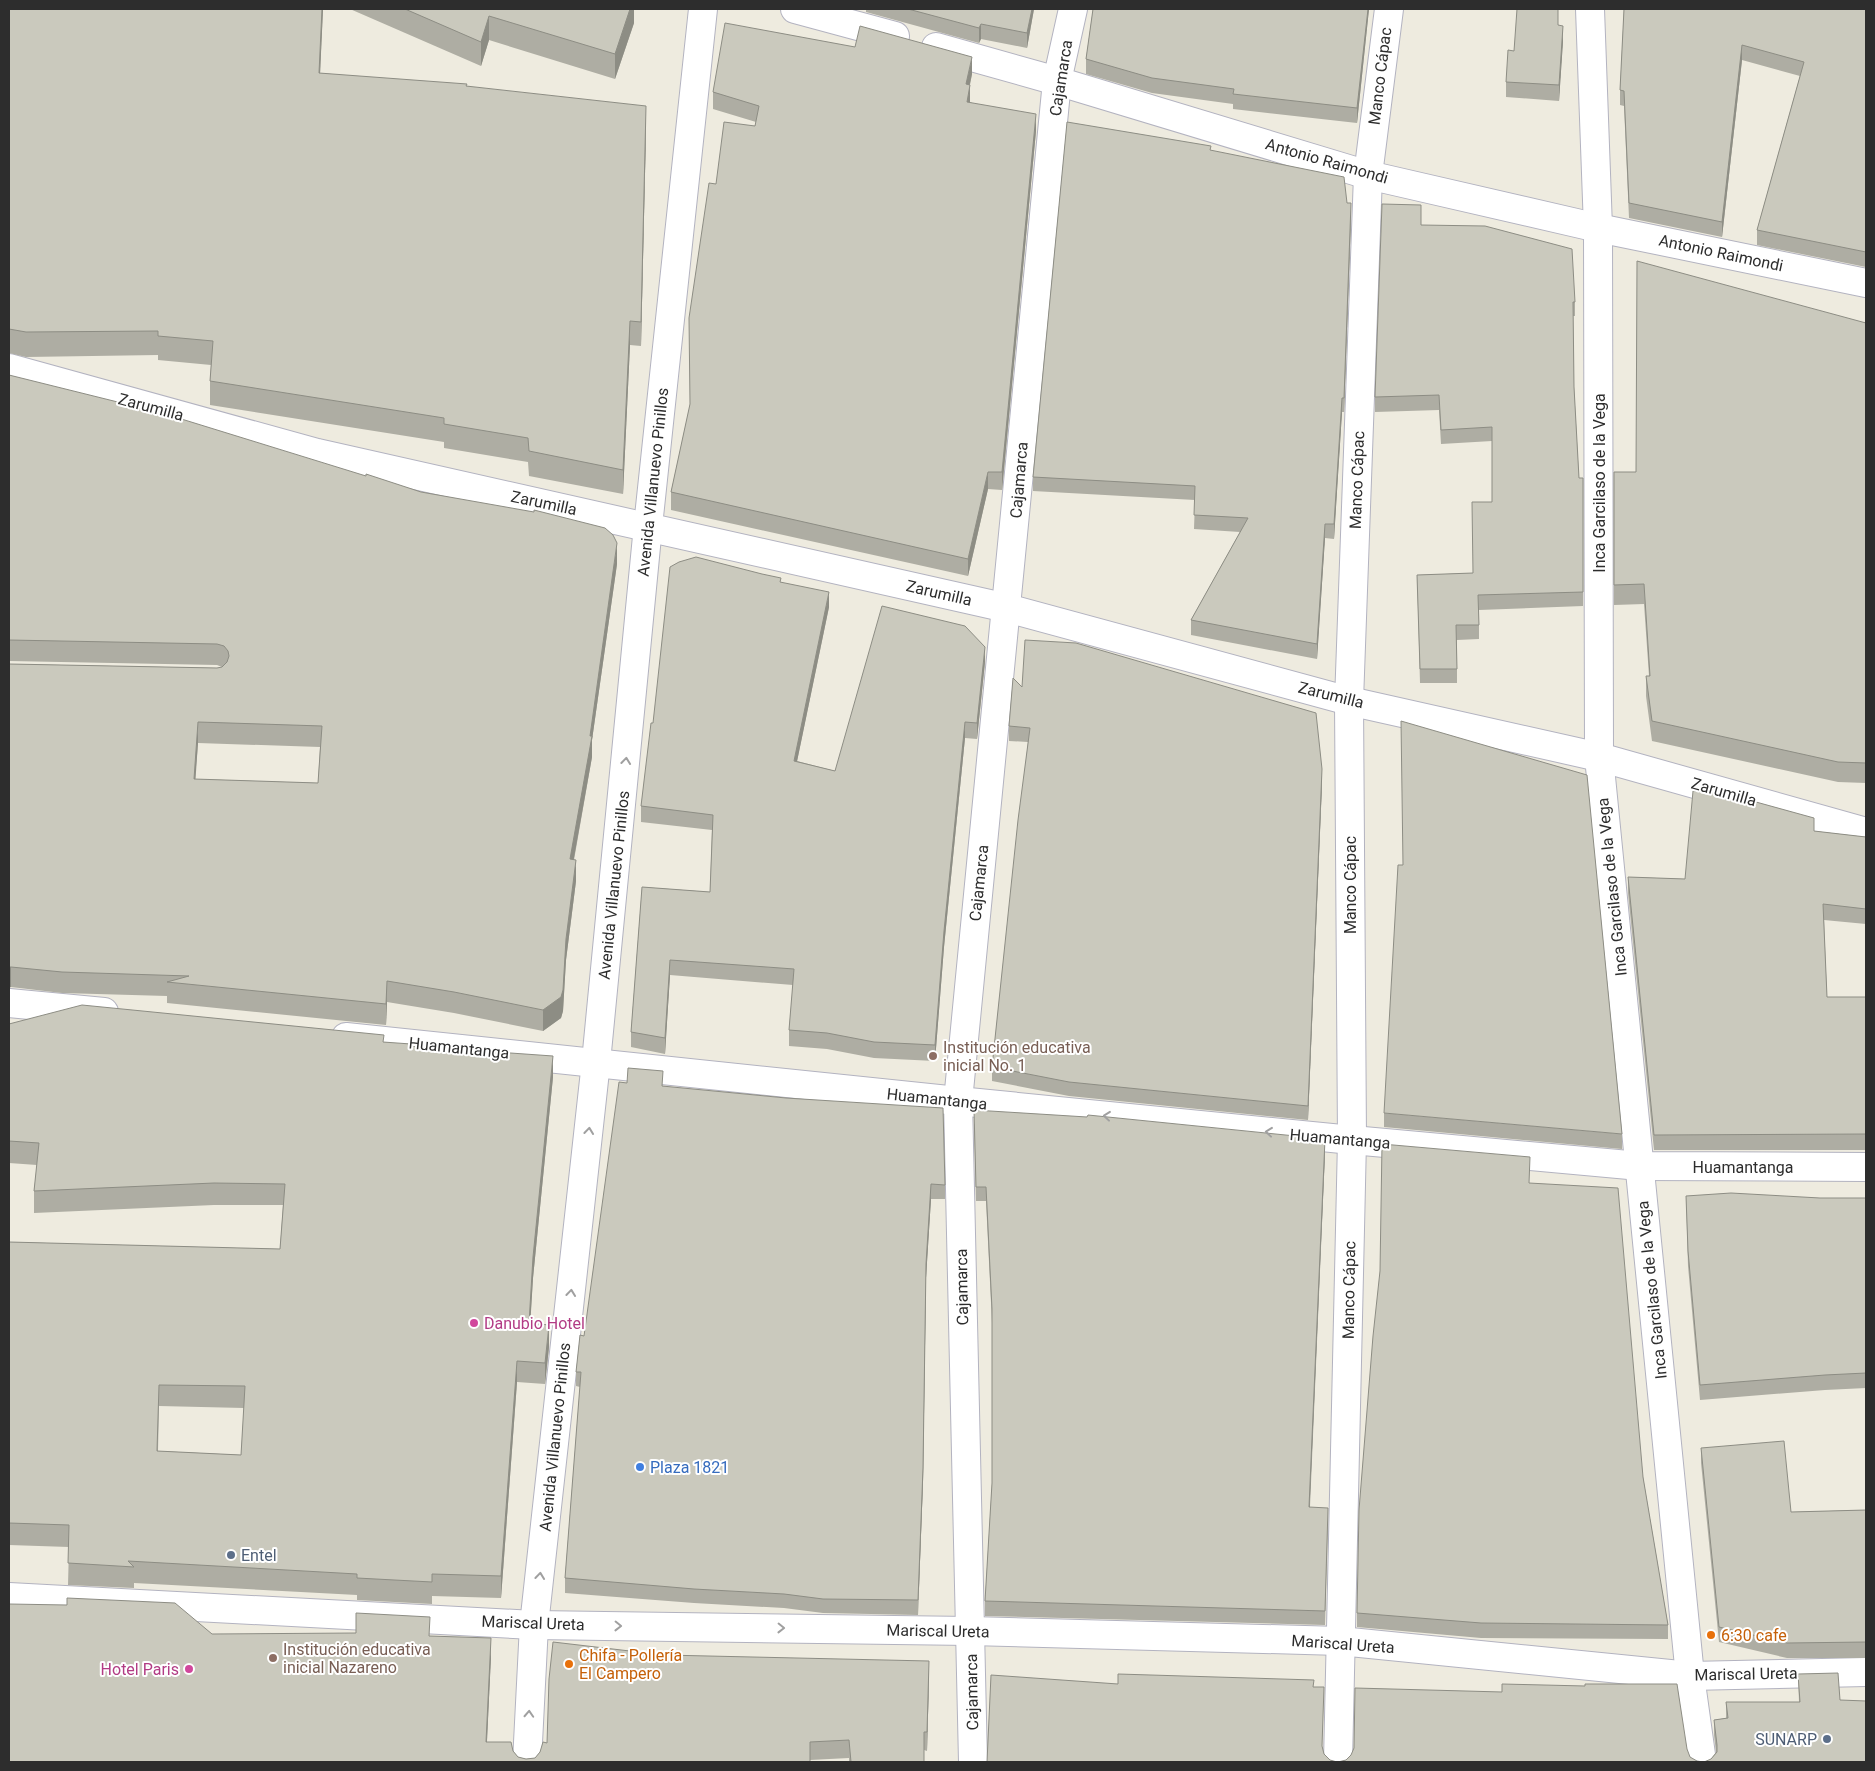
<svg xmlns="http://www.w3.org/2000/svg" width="1875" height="1771" font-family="Roboto,sans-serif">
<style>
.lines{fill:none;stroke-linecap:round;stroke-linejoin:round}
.street-casing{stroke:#b3b3c0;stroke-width:30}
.secondary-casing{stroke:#b3b3c0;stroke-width:30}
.street{stroke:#fff;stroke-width:28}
.secondary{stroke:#fff;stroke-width:28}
.wall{fill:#aeada3;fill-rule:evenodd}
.shaded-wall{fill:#8d8d84}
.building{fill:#cac9bd;stroke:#8d8d84;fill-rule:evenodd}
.oneway{stroke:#a0a0a0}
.education-dot{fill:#8d6e63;stroke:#fff;stroke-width:2}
.hotel-dot{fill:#d1479c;stroke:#fff;stroke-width:2}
.shop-dot{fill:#3f7fe0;stroke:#fff;stroke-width:2}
.service-dot{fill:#5c6f8a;stroke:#fff;stroke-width:2}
.food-dot{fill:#e8710a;stroke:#fff;stroke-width:2}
.labels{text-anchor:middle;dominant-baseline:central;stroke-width:4;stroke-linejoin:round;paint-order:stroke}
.street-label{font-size:16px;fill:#2d2d2d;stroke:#fff}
.education-label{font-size:16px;fill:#785e54;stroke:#fff;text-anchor:start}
.hotel-label{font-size:16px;fill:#b23c85;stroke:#fff;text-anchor:start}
.shop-label{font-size:16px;fill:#366cbe;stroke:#fff;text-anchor:start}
.service-label{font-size:16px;fill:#4e5e75;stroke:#fff;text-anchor:start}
.food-label{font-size:16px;fill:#c56008;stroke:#fff;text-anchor:start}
</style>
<rect width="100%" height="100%" fill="#eeebdf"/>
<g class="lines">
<g class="street-casing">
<g id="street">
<path d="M795,9L895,36"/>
<path d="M1590,9L1598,228L1599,757L1690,1676L1702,1762"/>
<path d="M936,47L1057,81L1368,175L1598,228L1866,283"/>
<path d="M9,368L317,453L1007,608L1349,701L1599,757L1866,832"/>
<path d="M9,1003L104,1012"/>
<path d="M346,1037L958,1101L1352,1140L1640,1166L1866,1167"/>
<path d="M9,1597L534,1625L970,1631L1340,1641L1690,1676L1866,1672"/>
<path d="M973,1762L958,1101L1057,81L1073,9"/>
<path d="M1338,1762L1352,1140L1349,701L1368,175L1389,9"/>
</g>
</g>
<g class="secondary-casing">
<path id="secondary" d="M527,1762L534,1625L596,1062L648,526L703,9"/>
</g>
<use href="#street" class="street"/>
<use href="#secondary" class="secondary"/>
</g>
<g class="wall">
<path d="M9,9H323L320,73L467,86L646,131L641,346L630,345L623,494L529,476L528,462L444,448V442L210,405V381L211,365L158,360V355L26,357L9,353Z"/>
<path d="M350,9H634V23L615,79L489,40L481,66Z"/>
<path d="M866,9H1034L1027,48L981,39L979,43L866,12Z"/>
<path d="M1093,9H1369L1357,123L1233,109V104L1152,93L1086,74V59Z"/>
<path d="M1624,9H1866V267L1757,245V230L1800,76L1742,60L1722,237L1629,218L1624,106L1620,105V90Z"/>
<path d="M1558,25L1563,41L1559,101L1506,97V82L1514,51Z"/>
<path d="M972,74L970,85V102L1036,131L1002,490L988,489L968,576L671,510V492L690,405L716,184L755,126L756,122L713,109V92Z"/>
<path d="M1211,150L1347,203L1351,218L1344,412H1342L1334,539L1325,538L1317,659L1191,635V620L1240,532L1194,529L1195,500L1033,491V477Z"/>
<path d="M1421,225L1575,302V316H1573L1574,387L1579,478H1583V606L1479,610V639L1457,640V683H1420L1417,575L1473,573L1492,502V441L1441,444L1439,410L1375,412V397Z"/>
<path d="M1866,323V783L1838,782L1652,741L1646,696V676H1649L1644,604L1614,605V472H1636Z"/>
<path d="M9,375L617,564L592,740V757L574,860L576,881L566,960L563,1011L561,1018L543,1031L454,1013L387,1002L386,1025L167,1003V996L62,993L11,987L9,664L217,668L222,667L217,665L9,661ZM198,743L320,747L318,783L195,779Z"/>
<path d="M781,582L829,607L797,761L835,771L985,662L977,739L965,738L944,947L935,1061L874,1058L827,1049L789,1046V1030L793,985L670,975L665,1054L631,1047V1032L642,887L710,892L712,830L641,822V806L653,723Z"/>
<path d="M1022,687L1322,784L1308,1120L1069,1096L992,1081V1067L1028,742L1009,741V726Z"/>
<path d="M1814,831L1866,837V924L1824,920L1827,997H1866V1150H1654L1628,893V877L1685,879Z"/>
<path d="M9,1024L384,1042L411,1046L553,1077L533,1278L530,1323L549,1347L545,1384L517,1382L501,1598L432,1596V1604L357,1600V1595L134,1583V1588L68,1585L69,1547L9,1545V1242L280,1249L283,1205H214L34,1213V1191L37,1165L9,1163ZM159,1406L244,1408L241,1455L158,1451Z"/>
<path d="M663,1086L945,1185V1199H931L926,1278L923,1482L918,1615L823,1613L784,1608L694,1603L565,1593V1578L580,1387L576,1386V1372Z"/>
<path d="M1384,1113L1622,1134V1149L1384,1127Z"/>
<path d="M974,1124L1325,1153L1310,1507L1328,1522L1325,1625L985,1616V1601L992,1484V1323L986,1201H976Z"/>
<path d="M1529,1183L1643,1477L1668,1625V1639L1481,1638L1357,1627V1613Z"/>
<path d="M1686,1196L1820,1198H1866V1388L1825,1390L1700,1400L1688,1266Z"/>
<path d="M1701,1448L1791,1512L1866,1510V1658H1787L1719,1642L1701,1463Z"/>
<path d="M212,1634L430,1636L491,1656L487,1742L513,1751L518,1757L526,1759L535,1758L540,1752L547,1743L664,1655L929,1679L927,1751L924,1750V1762H849V1758L810,1760L9,1762Z"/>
<path d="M1798,1674L1840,1700L1711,1759L1716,1752L1714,1735V1720L1726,1718V1702H1799Z"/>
</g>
<g class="shaded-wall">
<path d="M322,9H323L319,97V73Z"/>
<path d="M630,9H634V23L615,79V54Z"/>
<path d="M1032,9H1034L1027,48V33Z"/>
<path d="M1368,9H1369L1357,123V108Z"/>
<path d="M489,16V40L481,66V42Z"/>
<path d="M981,24V39L979,43V28Z"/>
<path d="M1563,26V41L1559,101V85Z"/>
<path d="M1742,45V60L1722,237V222Z"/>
<path d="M972,57V74L966,101V84Z"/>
<path d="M970,85V102H967Z"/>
<path d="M646,106V131L641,346V322Z"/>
<path d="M1036,114V131L1002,490V472Z"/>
<path d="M1351,203V218L1344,412V398Z"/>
<path d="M630,321V345L623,494V470Z"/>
<path d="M1342,398V412L1334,539V524Z"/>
<path d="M988,472V489L968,576V559Z"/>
<path d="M1325,524V538L1317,659V644Z"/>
<path d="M617,543V564L592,740V757L570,880V859L590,736Z"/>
<path d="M829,592V607L794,776V761Z"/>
<path d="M985,647V662L977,739V723Z"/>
<path d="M198,722V743L194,800V779Z"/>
<path d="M965,722V738L944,947L935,1061V1045L944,931Z"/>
<path d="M1322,769V784L1308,1120V1106Z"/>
<path d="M576,860V881L566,960L563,1011L561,1018L543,1031V1010L566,939Z"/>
<path d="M670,960V975L665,1054V1038Z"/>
<path d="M9,967H11V987L9,988Z"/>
<path d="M387,981V1002L386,1025V1004Z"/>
<path d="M553,1056V1077L533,1278L529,1345V1323L533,1257Z"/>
<path d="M1325,1139V1153L1309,1521V1507Z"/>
<path d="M931,1184V1199L926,1278L923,1482L918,1615L926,1264Z"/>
<path d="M549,1325V1347L545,1384V1363Z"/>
<path d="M517,1361V1382L501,1598V1576Z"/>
<path d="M491,1638V1656L486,1760V1742Z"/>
<path d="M929,1661V1679L927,1751V1732Z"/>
</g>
<g class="building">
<path d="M9,9H322L319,73L467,84L466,86L646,106L641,322L630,321L623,470L529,451L528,438L444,424V418L210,381L213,341L158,336V331L26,332L9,329Z"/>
<path d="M405,9H630L615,54L489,16L481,42Z"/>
<path d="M908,9H1032L1027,33L981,24L979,28Z"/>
<path d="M1093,9H1368L1357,108L1233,94L1234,89L1152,78L1086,59Z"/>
<path d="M1517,9H1558V25L1563,26L1559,85L1506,82L1508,50L1514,51Z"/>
<path d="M1624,9H1866V252L1757,230L1804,62L1742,45L1722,222L1629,203L1624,91L1620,90Z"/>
<path d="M725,23L855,47L860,26L972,57L966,84L970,85L967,102L1036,114L1002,472H988L968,559L671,492L690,404L689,318L709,183L716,184L724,122L755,126L759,106L713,92Z"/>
<path d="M1067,122L1211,146L1210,150L1344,177L1347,203H1351L1344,398H1342L1334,524H1325L1317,644L1191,620L1248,518L1194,515L1195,486L1033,477Z"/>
<path d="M1382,204L1421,205V225L1485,226L1572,249L1575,302H1573L1574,387L1579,478H1583V592L1478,595L1479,625H1456L1457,669H1420L1417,575L1473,573L1472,502H1492V427L1441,430L1439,395L1375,397Z"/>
<path d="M1637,261L1866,323V763L1838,762L1652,721L1646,676H1650L1644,584L1614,585V472H1636Z"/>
<path d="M9,375L162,413L366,476V474L421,492L534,512V510L605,528L613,535L617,543L590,736H592L570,859L576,860L566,939L563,990L561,997L543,1010L454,992L387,981L386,1004L167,982L189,976L62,972L11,967H9V664L217,668L222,667L227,662L229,656L228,651L224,646L217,644L9,640ZM198,722L322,726L318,783L194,779Z"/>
<path d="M696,557L762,574L781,578L780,582L829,592L794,761L835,771L882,606L965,626L985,647L977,723L965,722L944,931L935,1045L874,1042L827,1033L789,1030L794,969L670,960L665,1038L631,1032L642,887L710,892L713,815L641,806L651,723H653L670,567L679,562Z"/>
<path d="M1025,640L1076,643L1316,713L1322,769L1308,1106L1069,1082L992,1067L1018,820L1030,728L1009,726L1013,678L1022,687Z"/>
<path d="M1401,721L1587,775L1622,1134L1384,1113L1398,865H1403Z"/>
<path d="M1693,791L1727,794L1814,818V831L1866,837V909L1823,904L1827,997H1866V1134L1654,1135L1628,877L1685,879Z"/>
<path d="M82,1005L384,1035L383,1042L411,1044V1046L553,1056L533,1257L529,1323L549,1325L545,1363L517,1361L501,1576L432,1574V1582L357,1578V1574L128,1561L134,1567L68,1563L69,1525L9,1523V1242L280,1249L285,1184L214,1183L34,1191L39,1143L9,1141V1024ZM159,1385L245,1386L241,1455L157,1451Z"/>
<path d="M628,1068L663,1071L662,1086L786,1098L943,1108L945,1185L931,1184L926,1264L923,1468L918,1600L823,1599L784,1594L694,1589L565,1578L581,1372H576L580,1335L584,1336L619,1082L627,1083Z"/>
<path d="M974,1110L1087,1117L1088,1115L1325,1139L1309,1507L1328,1508L1325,1611L985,1601L992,1483V1309L986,1187H976Z"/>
<path d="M1382,1144L1530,1157L1529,1183L1618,1188L1643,1477L1668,1625L1481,1623L1357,1613L1359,1510L1373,1336L1380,1271Z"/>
<path d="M1731,1193L1820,1198H1866V1373L1825,1375L1700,1385L1688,1251L1686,1196Z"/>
<path d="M1784,1441L1791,1512L1866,1510V1642L1787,1643L1719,1627L1701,1448Z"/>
<path d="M67,1598L175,1603L212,1634L356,1633V1613L430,1617L429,1636L491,1638L486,1742H511L513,1751L518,1757L526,1759L535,1758L540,1752L543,1742L547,1743L549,1679L553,1642L664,1655L929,1661L927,1732H924V1762H851L849,1740L810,1742V1762H9V1604L67,1605Z"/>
<path d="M1838,1673L1840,1700L1866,1701V1762H1704L1711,1759L1717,1752V1745L1714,1720L1728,1718L1726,1702H1800L1798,1674Z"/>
<path d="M1118,1674L1314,1680L1313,1687H1324L1322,1746L1324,1754L1330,1760L1337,1762H987L991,1675L1118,1684Z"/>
<path d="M1502,1684L1585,1686V1684H1677L1687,1749L1690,1757L1697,1761L1703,1762H1338L1346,1760L1351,1755L1354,1748L1355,1688L1502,1692Z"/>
</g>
<defs><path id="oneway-chevron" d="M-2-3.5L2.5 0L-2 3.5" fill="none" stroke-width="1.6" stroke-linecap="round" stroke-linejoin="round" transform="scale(1.25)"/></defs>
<g class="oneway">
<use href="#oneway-chevron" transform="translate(626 761) rotate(-84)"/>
<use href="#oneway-chevron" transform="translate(1107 1116) rotate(-174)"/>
<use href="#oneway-chevron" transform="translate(589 1131) rotate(-84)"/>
<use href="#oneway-chevron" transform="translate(1269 1132) rotate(-174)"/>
<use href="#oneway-chevron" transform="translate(571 1293) rotate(-84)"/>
<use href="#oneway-chevron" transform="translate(540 1576) rotate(-84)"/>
<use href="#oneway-chevron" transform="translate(618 1626) rotate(1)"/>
<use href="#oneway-chevron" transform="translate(781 1628) rotate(1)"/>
<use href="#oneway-chevron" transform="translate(529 1714) rotate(-87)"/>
</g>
<g class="education-dot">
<circle cx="933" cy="1056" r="5"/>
<circle cx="273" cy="1658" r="5"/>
</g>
<g class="hotel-dot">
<circle cx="474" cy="1323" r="5"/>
<circle cx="189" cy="1669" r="5"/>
</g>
<circle class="shop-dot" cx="640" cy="1467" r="5"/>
<g class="service-dot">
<circle cx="231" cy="1555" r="5"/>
<circle cx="1827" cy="1739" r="5"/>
</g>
<g class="food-dot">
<circle cx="1711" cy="1635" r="5"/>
<circle cx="569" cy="1664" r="5"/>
</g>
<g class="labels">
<g class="street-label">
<text transform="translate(1380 76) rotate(-83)">Manco Cápac</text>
<text transform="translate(1061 78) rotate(-81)">Cajamarca</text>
<text transform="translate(1327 161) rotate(16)">Antonio Raimondi</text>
<text transform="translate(1721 253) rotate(12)">Antonio Raimondi</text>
<text transform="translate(151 407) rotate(15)">Zarumilla</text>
<text transform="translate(1019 480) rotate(-85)">Cajamarca</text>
<text transform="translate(1357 480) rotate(-88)">Manco Cápac</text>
<text transform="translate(653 482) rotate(-84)">Avenida Villanuevo Pinillos</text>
<text transform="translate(1599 483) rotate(-90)">Inca Garcilaso de la Vega</text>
<text transform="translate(544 503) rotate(12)">Zarumilla</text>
<text transform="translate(939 593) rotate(13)">Zarumilla</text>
<text transform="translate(1331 695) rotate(14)">Zarumilla</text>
<text transform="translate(1724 792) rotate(16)">Zarumilla</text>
<text transform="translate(979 883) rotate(-84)">Cajamarca</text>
<text transform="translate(614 885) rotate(-84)">Avenida Villanuevo Pinillos</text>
<text transform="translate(1350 885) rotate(-90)">Manco Cápac</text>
<text transform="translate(1612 887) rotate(-96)">Inca Garcilaso de la Vega</text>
<text transform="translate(459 1048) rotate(6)">Huamantanga</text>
<text transform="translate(937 1099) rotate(6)">Huamantanga</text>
<text transform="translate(1340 1139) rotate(5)">Huamantanga</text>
<text x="1743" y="1167">Huamantanga</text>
<text transform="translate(962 1287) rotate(-91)">Cajamarca</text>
<text transform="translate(1349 1290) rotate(-89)">Manco Cápac</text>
<text transform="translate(1652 1290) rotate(-96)">Inca Garcilaso de la Vega</text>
<text transform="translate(555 1437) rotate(-84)">Avenida Villanuevo Pinillos</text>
<text transform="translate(533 1623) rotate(2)">Mariscal Ureta</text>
<text transform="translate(938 1631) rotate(1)">Mariscal Ureta</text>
<text transform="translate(1343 1644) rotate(4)">Mariscal Ureta</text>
<text transform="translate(1746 1674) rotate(-1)">Mariscal Ureta</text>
<text transform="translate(972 1692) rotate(-91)">Cajamarca</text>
</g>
<g class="education-label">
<text x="943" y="1047">Institución educativa<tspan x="943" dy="18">inicial No. 1</tspan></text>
<text x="283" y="1649">Institución educativa<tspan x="283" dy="18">inicial Nazareno</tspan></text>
</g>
<g class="hotel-label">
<text x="484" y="1323">Danubio Hotel</text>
<text x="179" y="1669" text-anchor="end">Hotel Paris</text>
</g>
<g class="shop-label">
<text x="650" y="1467">Plaza 1821</text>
</g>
<g class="service-label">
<text x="241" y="1555">Entel</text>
<text x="1817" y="1739" text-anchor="end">SUNARP</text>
</g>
<g class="food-label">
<text x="1721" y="1635">6:30 cafe</text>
<text x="579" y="1655">Chifa - Pollería<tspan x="579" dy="18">El Campero</tspan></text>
</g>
</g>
<rect width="1875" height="1771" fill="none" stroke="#2d2d2d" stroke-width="20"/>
</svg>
